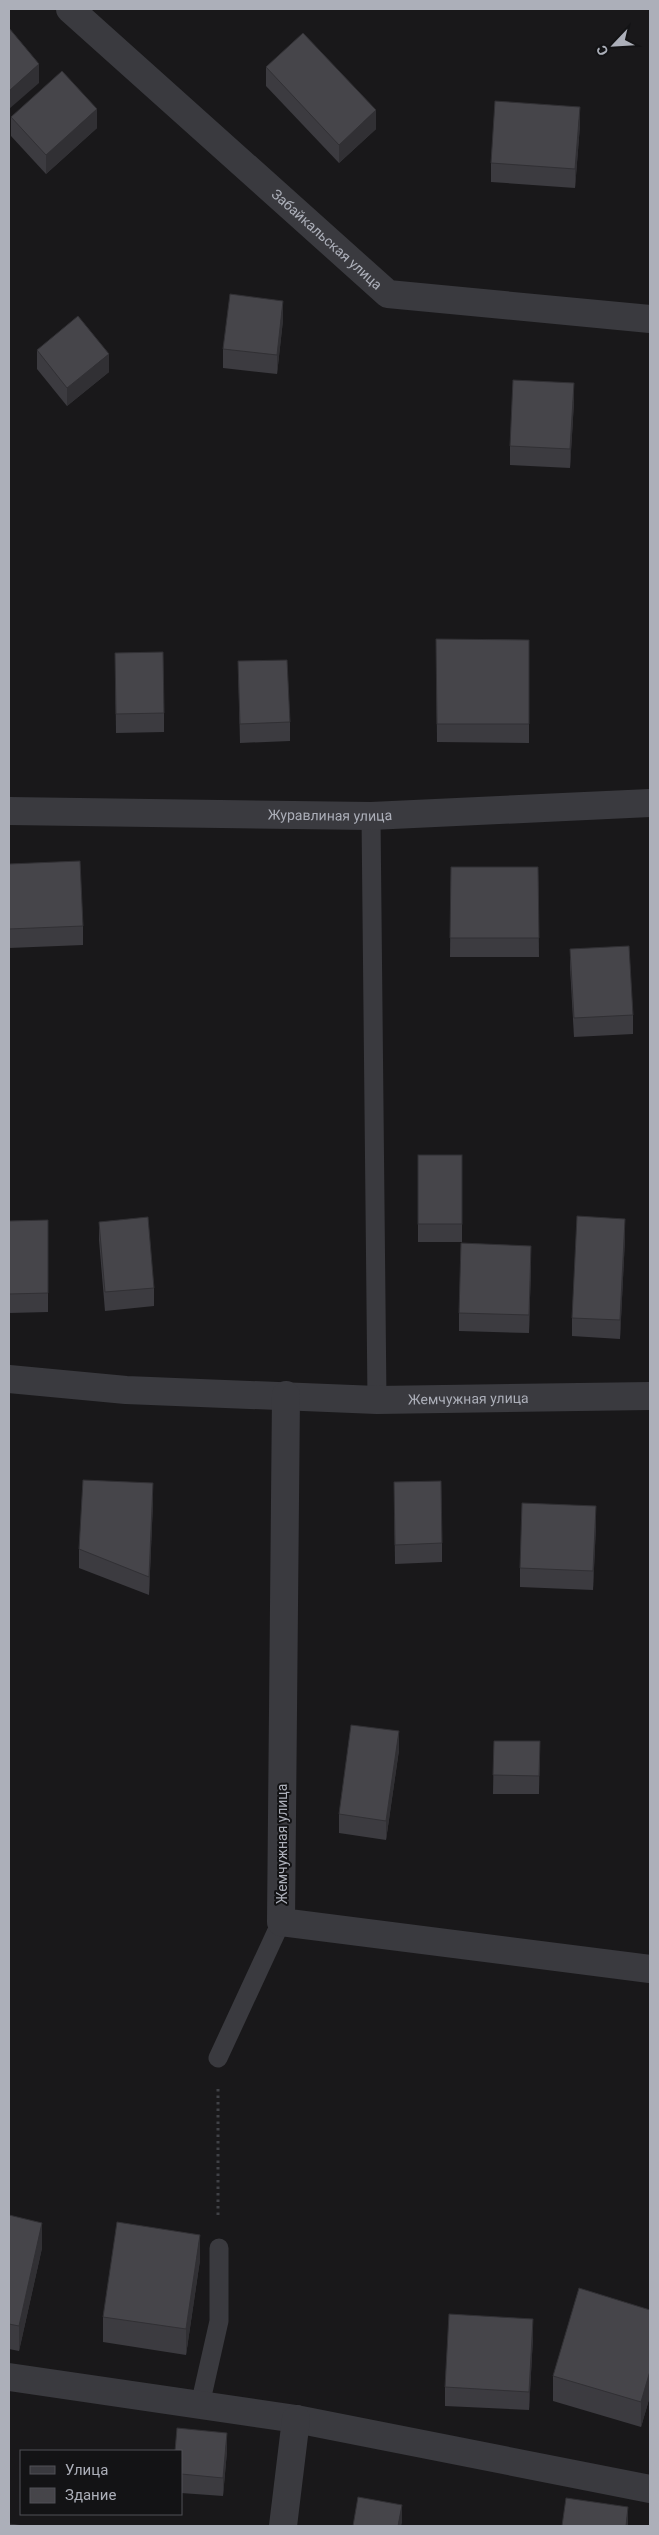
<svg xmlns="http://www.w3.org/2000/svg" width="659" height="2535" font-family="Roboto,sans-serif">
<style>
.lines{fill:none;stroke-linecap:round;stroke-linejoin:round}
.path{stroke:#404146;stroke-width:3;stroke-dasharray:2.5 4;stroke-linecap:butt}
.lane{stroke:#3a3a3f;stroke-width:19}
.street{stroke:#3a3a3f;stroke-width:28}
.wall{fill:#3c3b40}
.shaded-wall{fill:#313034}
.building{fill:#46454a;stroke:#313034}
.labels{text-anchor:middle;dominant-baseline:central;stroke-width:4;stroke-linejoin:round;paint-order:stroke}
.street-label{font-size:14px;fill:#acafb9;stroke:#131315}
</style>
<rect width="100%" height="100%" fill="#19181a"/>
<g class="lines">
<path class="path" d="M218,2089V2217"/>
<g class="lane">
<path d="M371,816L377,1400"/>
<path d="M218,2058L281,1922"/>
<path d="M200,2405L219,2321V2248"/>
</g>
<g class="street">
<path id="s1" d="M70,9L388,294L650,319"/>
<path id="s2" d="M9,811L371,816L650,803"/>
<path id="s3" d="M9,1379L126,1390L377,1400L650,1396"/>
<path d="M286,1395L281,1922L650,1969"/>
<path d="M9,2377L296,2419L650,2489"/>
<path d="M283,2526L296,2419"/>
</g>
</g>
<g class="wall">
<path d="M266,67L376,129L339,163L266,86Z"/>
<path d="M11,117L97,128L46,174L11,136Z"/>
<path d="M580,125L575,188L491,182V163Z"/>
<path d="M283,320L277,374L223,368V349Z"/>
<path d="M37,350L109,372L67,406L37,369Z"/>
<path d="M574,402L570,468L510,465V446Z"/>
<path d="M436,639L529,640V743L437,742Z"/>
<path d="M115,653L164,713V732L116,733Z"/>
<path d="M238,661L290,722V741L240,743Z"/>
<path d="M9,864L83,926V945L9,948Z"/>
<path d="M451,867H538L539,957H450Z"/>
<path d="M570,949L633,1015V1034L574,1037L570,967Z"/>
<rect x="418" y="1155" width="44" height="87"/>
<path d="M48,1220V1312L9,1313V1221Z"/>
<path d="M99,1222L154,1288V1306L105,1311L99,1240Z"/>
<path d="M625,1238L620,1339L572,1336V1318Z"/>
<path d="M531,1264L529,1333L459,1331V1313Z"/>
<path d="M394,1482L442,1543V1562L395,1564Z"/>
<path d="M153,1502L149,1595L79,1568V1549Z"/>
<path d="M596,1525L593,1590L520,1587V1568Z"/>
<path d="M494,1741H540L539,1794H493Z"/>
<path d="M399,1750L386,1840L339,1833V1814Z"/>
<path d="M9,2215L42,2248L19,2351L9,2349Z"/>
<path d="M200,2260L186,2355L103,2342V2317Z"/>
<path d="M650,2310V2396L641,2427L553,2401V2376Z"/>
<path d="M533,2337L529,2410L445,2406V2387Z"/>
<path d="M181,2451H227L223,2496L181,2493Z"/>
</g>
<g class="shaded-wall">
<path d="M39,64V83L9,109V91Z"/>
<path d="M580,107V125L575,188V169Z"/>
<path d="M97,109V128L46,174V155Z"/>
<path d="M376,110V129L339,163V145Z"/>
<path d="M283,301V320L277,374V355Z"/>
<path d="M109,354V372L67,406V388Z"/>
<path d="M574,383V402L570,468V449Z"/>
<path d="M625,1219V1238L620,1339V1320Z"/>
<path d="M531,1246V1264L529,1333V1315Z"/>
<path d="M153,1483V1502L149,1595V1577Z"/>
<path d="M596,1506V1525L593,1590V1571Z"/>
<path d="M399,1731V1750L386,1840V1821Z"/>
<path d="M42,2223V2248L19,2351V2326Z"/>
<path d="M200,2235V2260L186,2355V2329Z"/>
<path d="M533,2319V2337L529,2410V2392Z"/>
<path d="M650,2371V2396L641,2427V2402Z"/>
<path d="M227,2433V2451L223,2496V2478Z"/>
<path d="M402,2505V2523L401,2526H398Z"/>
<path d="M628,2507V2526H626Z"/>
</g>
<g class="building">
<path d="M9,28L39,64L9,91Z"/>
<path d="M303,33L376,110L339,145L266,67Z"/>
<path d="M62,71L97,109L46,155L11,117Z"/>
<path d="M495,101L580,107L575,169L491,163Z"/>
<path d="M230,294L283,301L277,355L223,349Z"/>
<path d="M78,316L109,354L67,388L37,350Z"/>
<path d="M513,380L574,383L570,449L510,446Z"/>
<path d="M436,639L529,640V724H437Z"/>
<path d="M163,652L164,713L116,714L115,653Z"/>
<path d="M287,660L290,722L240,724L238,661Z"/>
<path d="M80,861L83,926L9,929V864Z"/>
<path d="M451,867H538L539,938H450Z"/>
<path d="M629,946L633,1015L574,1018L570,949Z"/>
<rect x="418" y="1155" width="44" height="69"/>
<path d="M577,1216L625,1219L620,1320L572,1318Z"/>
<path d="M148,1217L154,1288L105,1292L99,1222Z"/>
<path d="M48,1220V1293L9,1294V1221Z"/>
<path d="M461,1243L531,1246L529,1315L459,1313Z"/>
<path d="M83,1480L153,1483L149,1577L79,1549Z"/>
<path d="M441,1481L442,1543L395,1545L394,1482Z"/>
<path d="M522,1503L596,1506L593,1571L520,1568Z"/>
<path d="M351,1725L399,1731L386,1821L339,1814Z"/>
<path d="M494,1741H540L539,1776L493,1775Z"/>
<path d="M9,2215L42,2223L19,2326L9,2324Z"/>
<path d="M117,2222L200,2235L186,2329L103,2317Z"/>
<path d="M579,2288L650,2310V2371L641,2402L553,2376Z"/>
<path d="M449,2314L533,2319L529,2392L445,2387Z"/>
<path d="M177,2428L227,2433L223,2478L181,2474V2451H175Z"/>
<path d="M358,2497L402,2505L398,2526H353Z"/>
<path d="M566,2498L628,2507L626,2526H562Z"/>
<path d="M9,2524L24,2526H9Z"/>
</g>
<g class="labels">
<g class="street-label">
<text stroke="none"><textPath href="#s1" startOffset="345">Забайкальская улица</textPath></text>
<text stroke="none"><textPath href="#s2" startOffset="321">Журавлиная улица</textPath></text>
<text stroke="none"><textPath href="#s3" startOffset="460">Жемчужная улица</textPath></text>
<text transform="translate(282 1844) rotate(-90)">Жемчужная улица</text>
</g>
</g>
<rect width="659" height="2535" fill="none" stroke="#acafb9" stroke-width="20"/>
<rect x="20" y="2450" width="162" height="65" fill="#131315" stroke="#505157"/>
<rect x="30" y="2466" width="25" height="8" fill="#3a3a3f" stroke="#505157"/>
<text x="65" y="2475" font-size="15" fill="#acafb9">Улица</text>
<rect x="30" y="2488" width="25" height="15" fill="#46454a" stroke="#505157"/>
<text x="65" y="2500" font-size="15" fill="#acafb9">Здание</text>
<g transform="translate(614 45) rotate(245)" stroke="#131315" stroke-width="4" paint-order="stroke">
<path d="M0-4L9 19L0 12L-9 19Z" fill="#acafb9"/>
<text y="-8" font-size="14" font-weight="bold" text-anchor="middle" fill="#acafb9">С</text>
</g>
</svg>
